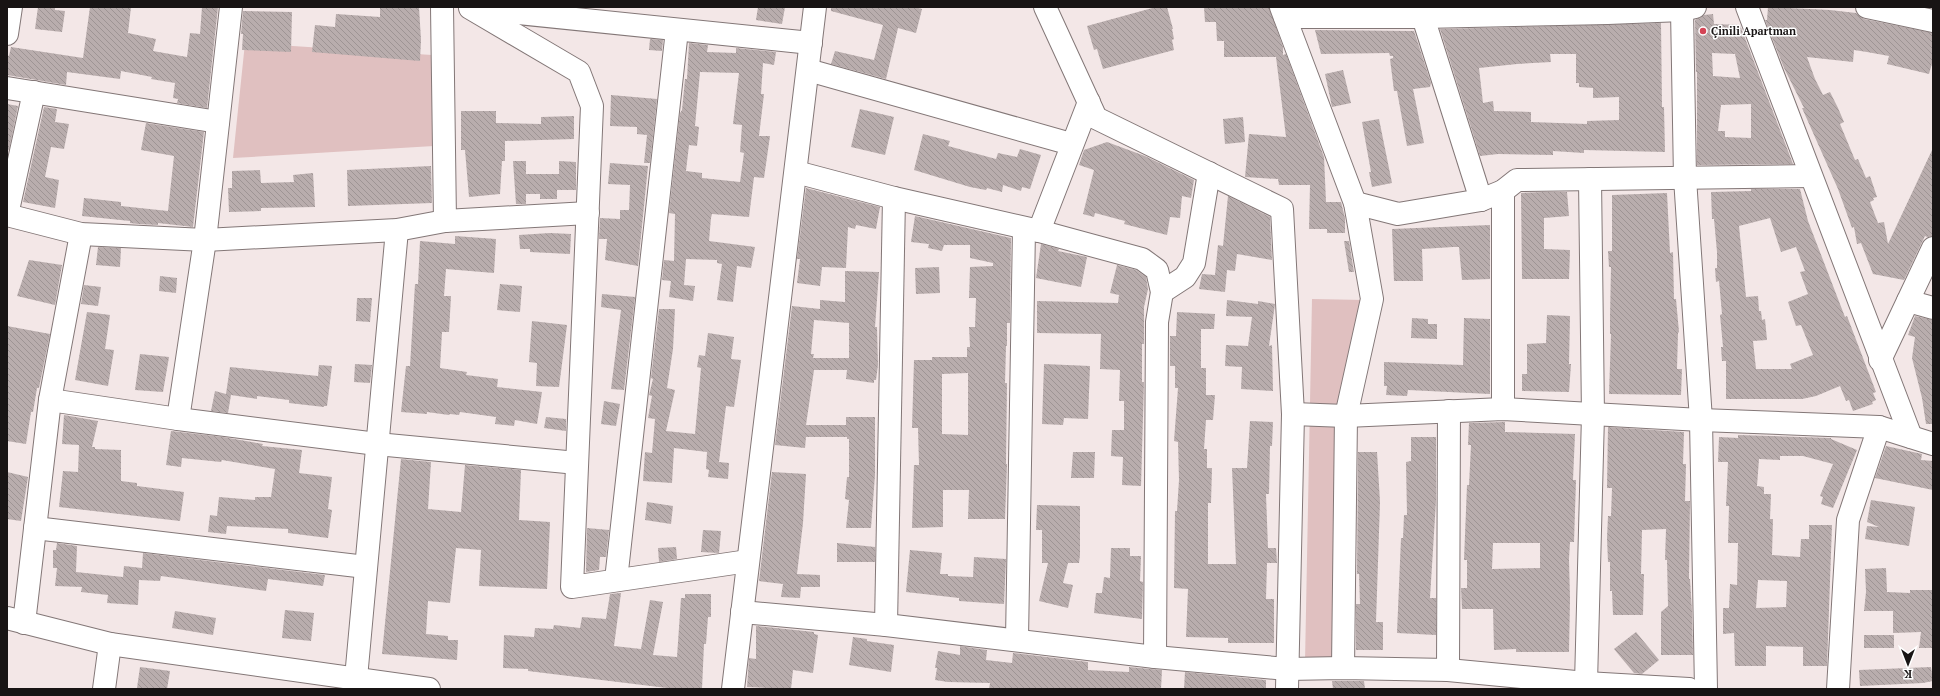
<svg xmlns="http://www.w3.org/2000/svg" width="1940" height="696" font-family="'PT Serif',serif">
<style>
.green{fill:#e0c0c0}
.building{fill:url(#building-back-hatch);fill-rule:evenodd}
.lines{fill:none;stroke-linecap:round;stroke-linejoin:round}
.minor-casing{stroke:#837777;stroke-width:24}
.minor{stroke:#fff;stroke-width:22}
.poi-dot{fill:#d44455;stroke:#fff;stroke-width:1.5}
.labels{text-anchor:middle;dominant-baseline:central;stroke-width:3;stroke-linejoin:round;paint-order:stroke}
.poi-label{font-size:11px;font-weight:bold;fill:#181414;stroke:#fff;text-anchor:start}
</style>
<defs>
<pattern id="building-back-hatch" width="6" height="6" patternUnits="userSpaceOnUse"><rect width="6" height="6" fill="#b9adad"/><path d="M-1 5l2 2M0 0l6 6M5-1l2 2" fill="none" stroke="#9e9494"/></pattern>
</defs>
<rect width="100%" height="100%" fill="#f3e7e7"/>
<g class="green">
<path d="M245,43L432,55L434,146L233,158Z"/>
<path d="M1312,299L1365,300L1337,662L1305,663Z"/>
</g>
<g class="building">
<path d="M38,7H55V10L65,11L62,32L35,29Z"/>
<path d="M90,7H131L128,33L156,39L153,51L187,57L190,33L200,34L202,7H218L207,108L177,103L178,99L173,98L175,83L151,79L152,77L121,71L120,79L67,72L66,85L7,75V55L9,56L11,47L83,58Z"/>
<path d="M380,7H419L421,40L420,61L312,52L315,25L335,27L336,14L380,17Z"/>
<path d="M758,7H785L782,24L756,20Z"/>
<path d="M831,7H915L922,9L916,33L898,28L886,79L831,64L835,51L874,60L883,25L831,11Z"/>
<path d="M1156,7H1167L1173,29H1172L1174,39L1172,40L1174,50L1103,69L1097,49L1094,50L1087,26Z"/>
<path d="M1204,7H1269L1283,47V55L1286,54L1324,157L1326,202H1341L1345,218V233H1327V229H1309L1310,185H1279L1278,179L1245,177L1249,134L1286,137L1276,57H1278H1224V41H1217L1216,22H1205Z"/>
<path d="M1768,7L1830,10L1856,13L1864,19L1933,33V60L1929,74L1887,64L1889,56L1867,52L1854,50L1853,62L1807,57L1815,79L1823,95L1830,92L1838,108L1844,122L1840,124L1855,160L1858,159L1866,178L1870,176L1877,197L1873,198L1874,200L1870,202L1878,223L1884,222L1888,244L1933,148V236L1927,237L1925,236L1904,280L1873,274L1861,243L1857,244L1854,227L1852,228L1838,189L1802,108H1804L1784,68L1765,20H1767Z"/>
<path d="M243,11L292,12L291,52L242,50L243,34H241Z"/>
<path d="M1713,14L1714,24L1740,25L1793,164L1697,165V72H1696L1695,20L1704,15ZM1712,53L1735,54L1740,78L1713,76ZM1751,104V138L1725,137V131H1718L1721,105Z"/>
<path d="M1661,23L1662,107H1664L1665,152L1584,150V153L1553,151V155L1498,154L1480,156L1440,29ZM1550,54H1576V83H1579V87L1593,88V98L1619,97V120L1587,121V124L1531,122V112L1494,111L1493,101L1483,103L1479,68L1517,64L1551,62Z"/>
<path d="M1315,30L1414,31L1431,83L1430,87L1413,89L1424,143L1407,146L1397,91H1394L1390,59L1393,58V56H1390L1389,53L1321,54Z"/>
<path d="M650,39L663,40L662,51L649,50Z"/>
<path d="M689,43L708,45L707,52L736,53V48L776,52L774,65L763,63L761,94H764L759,136H770L764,178L754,177L749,217L712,214L711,218L709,241L755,247L751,268L737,266L733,302L717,300L722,264L717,263V260L686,259L684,285L695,286L693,301L669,297L671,281L662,280L664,260L674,261L675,214L669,213L680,113L682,110L685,79H687ZM700,72L739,73L733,124L742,125L740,152L744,153L740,182L702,178V173L686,171L689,145L697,146L699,127L695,126Z"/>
<path d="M1343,70L1351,103L1332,107L1325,74Z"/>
<path d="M611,95L657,99L650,163H644L647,135L637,134V127L610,126Z"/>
<path d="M7,104L18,106L9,150L7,149Z"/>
<path d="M44,107L57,109L55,122L69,124L64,149L51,147L45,177L59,180L55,208L23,202Z"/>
<path d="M860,109L894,117L885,155L851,147Z"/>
<path d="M461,111H496V123L541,124V117L574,116V139L505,141V161H502L500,194L469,197L465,150H461Z"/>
<path d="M1243,117L1245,142L1225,144L1223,119Z"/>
<path d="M1379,119L1392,183L1372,187L1369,172H1371L1362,122Z"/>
<path d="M146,123L204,132L193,227L158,223V225L138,224L130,223V221L82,216L84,198L121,202V206L168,211L174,156L141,150Z"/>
<path d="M923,134L950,141L948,146L996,159L998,153L1017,157L1020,149L1041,155L1030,189L1022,187L1021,191L1003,185L1002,192L987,188L986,190L970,187L914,170Z"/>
<path d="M1107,142L1145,156L1194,180L1191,198L1182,196L1180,218L1170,217L1167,235L1124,224L1125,221L1095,213L1094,217L1083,214L1094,170L1079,165L1084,150Z"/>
<path d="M513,161H526V174H559V161L576,162V190H557V199H540V194H526V204H516Z"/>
<path d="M610,163L648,166L638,266L605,260L607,239H599L600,218L620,219V210H629L630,185L608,184Z"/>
<path d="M431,166L432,203L348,206L347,170Z"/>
<path d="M260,170L261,183L294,182L293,175L313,173L315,207L261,208V211L229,212L228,188H232V171Z"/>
<path d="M806,188L880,207L876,229L856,225L855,229L848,227L846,268L822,267L820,286L797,283L800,259H797Z"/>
<path d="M1751,189H1800L1808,221L1845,317L1847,316L1876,392L1873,393L1876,400L1872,402L1873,404L1853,411L1849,400L1846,401L1840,386L1816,396L1802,399H1726V361H1722L1721,347H1723L1720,315L1722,314L1719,281L1716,282L1715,268H1717V252L1714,219H1712L1711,192L1751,191ZM1770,218L1781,252L1796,247L1805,271L1800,272L1808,294L1788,302L1796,326L1801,325L1813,355L1790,364L1792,369H1756L1753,341L1767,340L1765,319L1762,320L1761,311H1759L1758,296L1746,297L1739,226Z"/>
<path d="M1543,192H1567L1569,216L1544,218V249L1570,250L1569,279H1522L1521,193Z"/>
<path d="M1667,193L1670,253L1673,252L1674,299H1676L1679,332L1678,333L1677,369H1682L1681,395L1609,394L1611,334H1610V317L1611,267H1609L1608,251H1612V195Z"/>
<path d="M1228,196L1270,217L1272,260L1237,254L1235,271L1227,270L1225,292L1199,289L1202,274L1215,275L1218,245L1223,246Z"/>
<path d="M915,216L1011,238L1010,323H1007V346H1006L1005,383H1007L1006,464H1007L1005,519H968L969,490H943V527L912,528L914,465H919L918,428H912L914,360H932V357H967V347H970L969,327H975L976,298H969L970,267L993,266V263L970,258V245H944L942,251L928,248L929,244L911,242ZM968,373V435L942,434V374Z"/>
<path d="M1490,225V279L1462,280L1459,247H1453L1422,249L1423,281H1394L1392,229Z"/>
<path d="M550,233L571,234L570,254L530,252V249H520L519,235Z"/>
<path d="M455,236L496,239L494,273L446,269L444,296H451L449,332H442L440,368L467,372L466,375L498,379L497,387L542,392L537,424L515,420L514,426L495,424L496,417L460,412L459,415L450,414L449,415L427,412V414L401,412L406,366H410L415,284H418L420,241L455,244Z"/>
<path d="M1344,241H1349L1354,272H1349Z"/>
<path d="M1041,244L1059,249L1058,251L1087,257L1081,287L1036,278Z"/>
<path d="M98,247L121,248L120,267L96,265Z"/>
<path d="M29,260L62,265L55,305L17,296Z"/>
<path d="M1117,265L1136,270L1146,277L1148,289L1144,307V344H1142V382H1144L1141,486L1122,485L1123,457L1111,456L1112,430H1124V401H1119L1120,370L1100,369L1101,334L1037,333V301L1118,303L1119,295L1110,293Z"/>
<path d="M939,267L940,293L916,294L915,268Z"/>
<path d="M845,271L879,272L875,327H877L878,365L876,380H874V383L846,379L847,370H814L806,425H846V417H875V475L871,528H846L849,500L845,499L847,477H849V439H847V437H806L805,448L775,445L792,306L820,309V300L845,302ZM814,320L849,323V358H813L814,354H811Z"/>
<path d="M160,276L177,278L176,293L159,291Z"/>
<path d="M500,284L522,286L520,312L497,310Z"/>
<path d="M84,285L101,287L98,306L81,304Z"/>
<path d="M602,294L635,297L624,390L611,389L621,310L601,307Z"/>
<path d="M357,298H372L370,322L356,321Z"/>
<path d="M1227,300L1258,304V301L1275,304L1269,346L1272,345L1273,391L1241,389L1242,367L1225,366L1226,345L1248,346L1252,317L1226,316Z"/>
<path d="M659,309H675L673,349L667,388L675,390L666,431L695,434L701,368L697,367L699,355L705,356L708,333L734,337L731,359L741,360L734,407L726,406L719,462L729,463L728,479L708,477L709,470L706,469L707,452L674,448L672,483L643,481L645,452L652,453L655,419L648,418L652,396L649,395L653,379L651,378Z"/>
<path d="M87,312L110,315L105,349L114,350L108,386L75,380Z"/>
<path d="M1177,312L1215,314L1214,329H1201V368H1206V395H1215L1213,420H1206L1204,449H1207V468H1212L1211,503H1208V564H1236L1232,468H1247L1250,421L1273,422L1272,446H1270L1269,494H1266L1268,548H1276L1277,563H1267L1266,599H1274V643H1228V638L1186,637L1188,589L1174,588L1175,511H1177L1179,480L1178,442L1174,441L1178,388H1175V366H1170V336H1176Z"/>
<path d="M1547,315L1570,316L1569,364H1571L1569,392L1522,391V374H1527V344L1546,343Z"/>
<path d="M1915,316L1933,320V424H1926L1922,398L1912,358L1915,337L1908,335Z"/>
<path d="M1412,318L1428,319V324H1437V339L1411,338Z"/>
<path d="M1464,318L1490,319V394L1408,390L1407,396L1386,395L1387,386H1384V362L1463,365Z"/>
<path d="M532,321L567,325L559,387L536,386L537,363L529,362Z"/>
<path d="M7,326L50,334L39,388H37L33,412H31L26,444L7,441Z"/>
<path d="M140,354L169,357L163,392L135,390Z"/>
<path d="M355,364L372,365L370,383L354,382Z"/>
<path d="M1044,364L1090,366L1088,419L1064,418L1063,425L1042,424Z"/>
<path d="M319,365L332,366L327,406H324V407L289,403V400L257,396V399L231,395L228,413L211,411L215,391L226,394L230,367L318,376Z"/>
<path d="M604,401L620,404L616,426L601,424Z"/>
<path d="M64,415L98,421L92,447H95V449L121,450V481L137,483V486L184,492L180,521L59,507L63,471L78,472L79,445L62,444Z"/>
<path d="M546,417L566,419V431L544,428Z"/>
<path d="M1505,422V432L1575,434L1573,480H1576L1574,542H1570L1569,559L1570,599L1569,652H1516V649L1494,650L1493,609H1462L1461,588H1467V560H1464L1467,485H1469L1471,445H1468L1469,423ZM1493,543H1540V568L1492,569Z"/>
<path d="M1608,427L1684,432L1683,464H1686L1685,501H1690L1689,579H1690L1692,611L1693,655H1661V612L1668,606L1667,560H1665L1666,529L1642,530L1641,574H1644L1643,615H1613L1612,591H1610V562H1608L1607,538L1608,516H1611L1612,488H1607Z"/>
<path d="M171,431L223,437L263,444L262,446L302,450L299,473L332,477L328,509L332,510L328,538L288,533V529L227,526L226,534L208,532L210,515L217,516L219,497L255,500V497H271L275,469L222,460L221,462L182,458L181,467L166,465Z"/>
<path d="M1738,435L1831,438V439L1857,450L1833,508L1821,504L1823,497L1820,496L1833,464L1803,456H1780V460L1759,459L1757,486L1764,487V494H1771L1770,519H1773L1772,555L1800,557L1801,539H1809V525H1832L1827,666H1803V647L1766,646V666H1735L1734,633L1723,634V608H1729L1730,584L1737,585L1738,543H1728L1729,506H1726L1728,462H1718L1719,437L1738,438ZM1758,580L1787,581L1786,607L1756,608Z"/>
<path d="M1411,437H1436V501L1430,598H1436V635L1397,633L1401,538H1403L1404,515H1407L1406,462L1411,461Z"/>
<path d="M1886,446L1922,454L1921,460L1933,461V490L1875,478Z"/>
<path d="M1073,452H1095L1094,478H1071Z"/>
<path d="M1358,452H1377L1380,502L1376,622H1383V650H1356V604H1360L1359,574H1357Z"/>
<path d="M401,459L431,462L428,509L461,512L465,465L521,470L519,520L550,522L547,589L479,586L481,550L456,548L450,603L428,601L426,634L448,636V640H458L457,660L382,654Z"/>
<path d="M7,472L28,477L21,521L7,519Z"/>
<path d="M772,472L806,474L803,523L797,574L820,575V587H801L800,598L781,597L783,584L759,581Z"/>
<path d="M1871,500L1915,507L1909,546L1865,539L1867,526L1879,527L1867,522Z"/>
<path d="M647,502L673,506L671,524L645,520Z"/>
<path d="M1037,505L1080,506V555L1079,563H1068L1063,583L1073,585L1068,608L1039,601L1048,563H1042V530H1036Z"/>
<path d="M587,528L609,530L606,557H600L599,570L586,572Z"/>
<path d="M703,530L721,531L719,553L701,552Z"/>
<path d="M57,543L77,546L76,572L123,577L124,566L142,568L143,553L325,575L323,586L268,579L266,591L161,576L160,581L139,580L138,605L107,603L108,595L81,592L82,587L55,586L57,568H53V550H56Z"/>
<path d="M837,543L875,547V562H837Z"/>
<path d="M676,547L677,559L659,562L658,548Z"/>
<path d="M1111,548H1130V556H1141L1140,581L1143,582L1142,619L1094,613L1096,593H1102L1104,577L1110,578Z"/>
<path d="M910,550L942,553L940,574H948V576L973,577L974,557L1006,559L1004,604L959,601V598L906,592Z"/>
<path d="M1886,568L1887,592L1910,593V590H1933V648H1919L1921,632L1893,633V611H1864L1866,592L1865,569Z"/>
<path d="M620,593H621L614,646L641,649L650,600L663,602L653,655L677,657L681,598H685V594H711V617H708L706,644H704L702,689L667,688L528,671V669L503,668L504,635L534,637L535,628L553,629L554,625L580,628L582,617L606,619L610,594Z"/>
<path d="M285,610L314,613L311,641L282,638Z"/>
<path d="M175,611L216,618L213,635L172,628Z"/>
<path d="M756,626L814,632V634L818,635L813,673L793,670L791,689L747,687L749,658L756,659Z"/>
<path d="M1636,632L1659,660L1642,674L1634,673L1614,649Z"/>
<rect x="1864" y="635" width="30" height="13"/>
<path d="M853,637L867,639V641L873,642L894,645L891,672L849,665Z"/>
<path d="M960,646L987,650L986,660L1012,663L1013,653L1088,662V670L1129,672V667L1162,670L1161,689H989L990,683L948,682L935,680L937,668H935L938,651L960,655Z"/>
<path d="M140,667L170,671L167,689L137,688Z"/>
<path d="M1931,667L1933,681L1923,683L1860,686L1859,670Z"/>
<path d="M1185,672L1266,680V689H1184Z"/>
<path d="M1332,681H1364L1365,689H1333Z"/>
</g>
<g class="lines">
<g class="minor-casing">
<g id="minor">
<path d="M442,7L445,221"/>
<path d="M1045,7L1096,118L1282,209L1293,414L1287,689"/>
<path d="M1281,7L1355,203L1372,299L1346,416L1343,668"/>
<path d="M1422,7L1423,17L1481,200"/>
<path d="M1747,7L1911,437"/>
<path d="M1867,7L1933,21"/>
<path d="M470,8L579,72L592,106L572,587L748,561"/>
<path d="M478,9L811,43"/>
<path d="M1682,10L1685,178L1701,420L1706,689"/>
<path d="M1285,17H1423L1608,13L1682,10L1695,7"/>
<path d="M7,34L11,7"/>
<path d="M808,70L1071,144"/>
<path d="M7,88L218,122"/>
<path d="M796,172L894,198L1039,231L1142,259L1157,270L1162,292L1157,322L1155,657"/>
<path d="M1503,191V409"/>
<path d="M1355,203L1398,214L1481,200L1503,191L1517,180L1810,176"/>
<path d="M7,215L81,234L205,240L397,230L445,221L588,213"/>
<path d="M7,215L34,92"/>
<path d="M1039,231L1089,102"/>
<path d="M1162,292L1185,277L1194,263L1209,173"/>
<path d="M1908,301L1933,308"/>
<path d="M1880,360L1933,248"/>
<path d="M50,400L178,419L377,444L577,463"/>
<path d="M1293,414L1346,416L1503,409L1701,420L1879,427L1933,444"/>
<path d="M178,419L205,240L231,7"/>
<path d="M35,528L366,567"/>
<path d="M616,580L677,30"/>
<path d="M742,612L886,625L1155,657L1287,669L1343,668L1448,670L1586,683L1689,689"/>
<path d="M7,618L110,644L429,689"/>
<path d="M24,623L50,400L81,234"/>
<path d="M886,625L894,198"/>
<path d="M1017,639L1024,229"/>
<path d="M1448,670L1449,411"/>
<path d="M1586,683L1593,415L1590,179"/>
<path d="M104,689L110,644"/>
<path d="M355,689L397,230"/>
<path d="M733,689L815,7"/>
<path d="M1838,689L1848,520L1879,427"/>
</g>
</g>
<use href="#minor" class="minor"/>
</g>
<circle class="poi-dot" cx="1703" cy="31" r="4"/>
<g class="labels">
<g class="poi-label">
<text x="1711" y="31">Çinili Apartman</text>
</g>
</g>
<rect width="1940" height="696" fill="none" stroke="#181414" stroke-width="16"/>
<g transform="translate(1908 664) rotate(180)" stroke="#ffffff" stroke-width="3" paint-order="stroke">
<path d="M0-3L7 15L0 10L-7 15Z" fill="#181414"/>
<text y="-6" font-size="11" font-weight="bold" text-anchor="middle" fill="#181414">K</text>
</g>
</svg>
